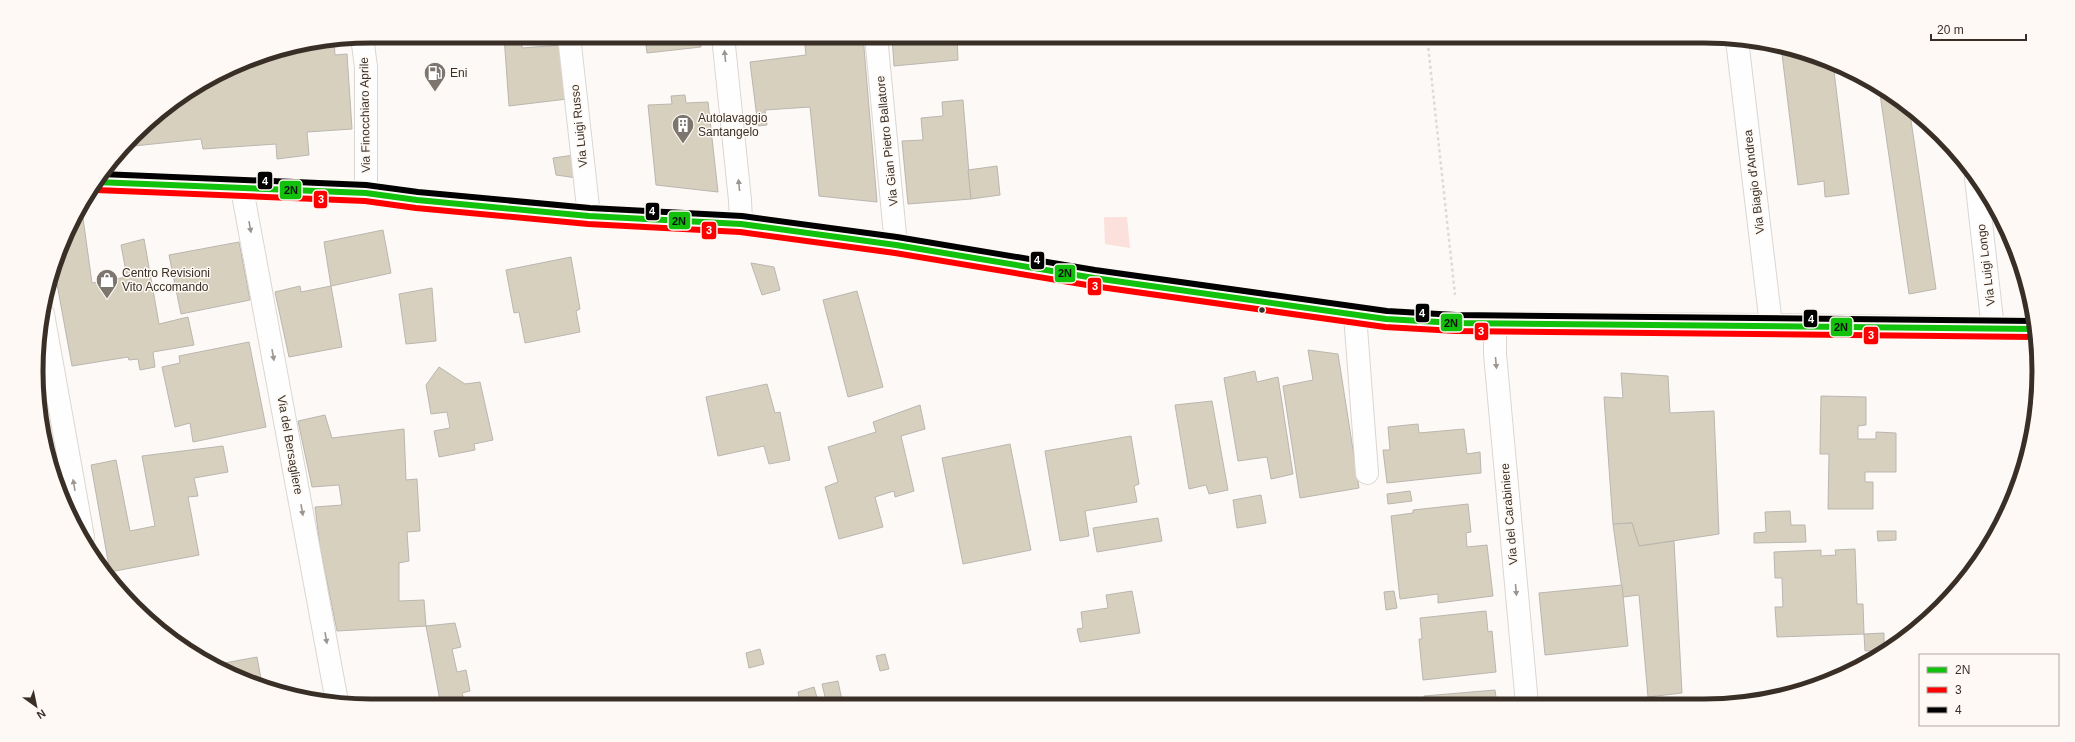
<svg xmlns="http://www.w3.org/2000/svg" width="2075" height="742" font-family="Arial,sans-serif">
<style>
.green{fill:#fbe0dc}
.building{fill:#d8d0be;stroke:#bab6b0}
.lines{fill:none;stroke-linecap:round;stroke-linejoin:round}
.minor-casing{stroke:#dcd6d1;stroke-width:24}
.path{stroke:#dddbda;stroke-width:2.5;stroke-dasharray:3 3;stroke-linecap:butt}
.minor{stroke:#fffefe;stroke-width:22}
.bus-1-casing{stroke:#fef9f4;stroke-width:9}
.bus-2-casing{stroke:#fef9f4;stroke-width:9}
.bus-3-casing{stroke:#fef9f4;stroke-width:9}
.bus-1{stroke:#11c10c;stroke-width:6}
.bus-2{stroke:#f00;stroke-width:6}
.bus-3{stroke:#000;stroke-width:6}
.oneway{fill:#9c9692}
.bus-dot{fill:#392f27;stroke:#fef9f4;stroke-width:1.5}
.labels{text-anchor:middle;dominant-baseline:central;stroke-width:3;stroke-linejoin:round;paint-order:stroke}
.poi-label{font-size:12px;fill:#392f27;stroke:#fef9f4;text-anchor:start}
.street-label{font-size:12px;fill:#392f27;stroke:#fef9f4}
.rim{fill:none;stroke:#392f27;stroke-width:5}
.line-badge{stroke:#fef9f4;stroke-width:1.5}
.badge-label{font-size:11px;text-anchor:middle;font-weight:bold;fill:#fff}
.pale-badge-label{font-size:11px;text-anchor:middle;font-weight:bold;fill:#111}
</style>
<rect width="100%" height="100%" fill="#fcf9f6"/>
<path class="green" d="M1104,217H1127L1130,248L1105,244Z"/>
<g class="building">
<path d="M504,36H528L522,37V48L561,45L567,99L509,106Z"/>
<path d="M645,36H700L701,47L647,53Z"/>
<path d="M804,36H863L877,202L819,196L810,107L765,110L767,125L758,126L750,62L806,55Z"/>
<path d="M892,36H936V39L957,37L958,60L894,66Z"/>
<path d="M334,40L335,55L347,54L352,129L307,132L309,155L277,159L276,144L203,149L201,139L124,147L150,119L243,61L306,42Z"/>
<path d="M1781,46L1790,47L1833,63L1849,194L1825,197L1824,181L1798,185Z"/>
<path d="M1879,87L1909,107L1936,289L1909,294Z"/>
<path d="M685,95L686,103L708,102L718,192L656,185L648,105L672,104L671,96Z"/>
<path d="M963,100L971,199L908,204L902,141L923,140L921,118L943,116L942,102Z"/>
<path d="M574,155L577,178L556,175L553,158Z"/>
<path d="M997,166L1000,195L971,199L968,170Z"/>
<path d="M74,218H83L92,283L127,277L121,245L144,239L159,324L188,317L194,345L153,352L155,367L140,370L138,359L129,360L128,357L72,366L55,273Z"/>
<path d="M383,230L391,273L331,286L324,242Z"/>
<path d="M239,242L250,300L181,314L169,255Z"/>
<path d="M571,257L580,309L576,311L580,332L525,343L519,312L514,313L506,270Z"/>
<path d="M751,263L774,267L780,290L762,295Z"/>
<path d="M300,286L301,292L331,286L342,347L289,357L275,292Z"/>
<path d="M432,288L436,341L406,344L399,294Z"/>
<path d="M857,291L883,387L848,397L823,300Z"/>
<path d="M249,342L266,427L193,442L190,423L175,427L162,367L180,363L179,356Z"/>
<path d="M1308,350L1338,354L1359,488L1300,498L1283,386L1313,380Z"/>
<path d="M439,367L465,384L480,382L493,440L474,444L475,450L439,457L434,431L450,428L447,412L431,414L426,385Z"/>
<path d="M1255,371L1257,382L1278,377L1293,474L1271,479L1267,457L1238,461L1224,378Z"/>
<path d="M1621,373L1668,376L1670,413L1714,411L1719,534L1639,546L1632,523L1613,524L1604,397L1623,398Z"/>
<path d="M767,384L775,413L780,412L790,460L769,464L764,446L718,456L706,397Z"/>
<path d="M1821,396L1866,397V425L1858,426V439H1876V432L1896,433V472H1865V482H1873V509H1828L1829,454H1820Z"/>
<path d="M1212,401L1228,490L1209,494L1206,485L1189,489L1175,405Z"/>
<path d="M920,405L925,429L901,436L914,491L895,497L894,491L875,497L883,527L839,539L825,487L838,482L828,447L876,432L873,422Z"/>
<path d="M325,415L332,438L404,429L406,480L417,479L420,531L407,532L409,561L399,563V601L424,600L426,626L337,631L320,547L315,507L342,505L339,485L312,487L298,421Z"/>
<path d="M1418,424L1419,433L1464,429L1467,454L1480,452L1481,473L1387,483L1383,450H1390L1388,427Z"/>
<path d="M1131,436L1139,484L1134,486L1137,502L1085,511L1089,536L1060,541L1045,451Z"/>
<path d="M1010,444L1031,550L963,564L942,458Z"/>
<path d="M223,446L228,472L194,478L198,496L188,497L199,555L110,572L91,465L116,460L130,531L155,526L142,456Z"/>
<path d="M1410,491L1412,501L1388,504L1387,494Z"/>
<path d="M1261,495L1266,523L1237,528L1233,500Z"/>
<path d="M1468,504L1471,532L1466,533L1467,547L1487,545L1493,596L1438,603V594L1400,599L1391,516L1413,513V510Z"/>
<path d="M1790,511L1791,525H1805L1806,542L1754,543V533L1766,532L1765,512Z"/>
<path d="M1158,518L1162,541L1097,552L1093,528Z"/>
<path d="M1632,523L1639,546L1674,541L1682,693L1648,697L1639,595L1623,597L1613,524Z"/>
<path d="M1877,531H1896V540L1878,541Z"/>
<path d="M1855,549L1857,604H1863L1864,634L1777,637L1775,607H1783L1782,578H1775L1774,552L1821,550V556L1836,555L1835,550Z"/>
<path d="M1622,585L1628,646L1545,655L1539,593Z"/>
<path d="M1132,591L1140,633L1080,642L1077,629L1083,628L1081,612L1108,608L1106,595Z"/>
<path d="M1394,591L1397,608L1386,610L1384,592Z"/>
<path d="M1486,611L1488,632L1492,631L1496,672L1423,680L1419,639H1422L1420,618Z"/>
<path d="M455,623L461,647L452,649L457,672L466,670L470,691L462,693L465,703L471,702L472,706H438H441L426,626Z"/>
<path d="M1884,633V650L1865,651L1864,634Z"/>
<path d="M760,649L764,664L749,668L746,653Z"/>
<path d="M885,654L889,669L880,671L876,656Z"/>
<path d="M257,657L262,684L219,664Z"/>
<path d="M838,681L843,705H827L822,684Z"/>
<path d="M814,687L819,705H772L799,698L798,692Z"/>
<path d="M1495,690L1497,704H1424V696Z"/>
</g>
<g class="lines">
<g class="minor-casing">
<g id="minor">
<path d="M569,36L589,216"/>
<path d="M723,36L740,200L741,224"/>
<path d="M876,36L896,245"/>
<path d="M362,37L366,67V193"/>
<path d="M1737,40L1771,325"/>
<path d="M1976,178L1993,329"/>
<path d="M96,182L366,193L417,200L589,216L741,224L896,245L1094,278L1386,319L1456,323L1771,325L2036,329"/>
<path d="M242,189L337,702"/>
<path d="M43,314L83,537"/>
<path d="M1355,315L1367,473"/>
<path d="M1495,324V354L1527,704"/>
</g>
</g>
<path class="path" d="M1427,36L1455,295"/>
<use href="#minor" class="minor"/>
<g class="bus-1-casing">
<path id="bus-1" d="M96,182L366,193L417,200L589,216L741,224L896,245L1094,278L1386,319L1456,323L2036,329"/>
</g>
<g class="bus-2-casing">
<path id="bus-2" d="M96,190L365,201L416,208L588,224L740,232L895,253L1093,286L1385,327L1456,331L2036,337"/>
</g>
<g class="bus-3-casing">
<path id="bus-3" d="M101,174L366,185L418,192L590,208L742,216L897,237L1095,270L1387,311L1456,315L2035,321"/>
</g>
<use href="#bus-1" class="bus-1"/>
<use href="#bus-2" class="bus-2"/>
<use href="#bus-3" class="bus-3"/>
</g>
<defs><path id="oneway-solid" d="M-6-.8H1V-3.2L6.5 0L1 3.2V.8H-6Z"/></defs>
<g class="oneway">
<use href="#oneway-solid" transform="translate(725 56) rotate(-96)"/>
<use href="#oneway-solid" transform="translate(739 185) rotate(-96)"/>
<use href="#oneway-solid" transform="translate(250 227) rotate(80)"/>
<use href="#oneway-solid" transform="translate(273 355) rotate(80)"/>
<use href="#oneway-solid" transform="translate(1496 363) rotate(85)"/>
<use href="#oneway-solid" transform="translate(74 485) rotate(-100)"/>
<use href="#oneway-solid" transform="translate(302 510) rotate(80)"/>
<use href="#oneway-solid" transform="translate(1516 590) rotate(85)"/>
<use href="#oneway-solid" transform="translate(326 638) rotate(80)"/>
</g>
<defs>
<g id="fuel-pin" transform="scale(1.15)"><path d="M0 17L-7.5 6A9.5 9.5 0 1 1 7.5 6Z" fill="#7d766f" stroke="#fef9f4"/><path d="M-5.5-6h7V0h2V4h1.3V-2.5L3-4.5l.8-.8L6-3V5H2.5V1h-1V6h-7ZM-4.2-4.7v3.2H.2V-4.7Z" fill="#fff"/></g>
<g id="building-pin" transform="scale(1.15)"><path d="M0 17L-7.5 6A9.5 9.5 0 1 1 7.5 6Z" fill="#7d766f" stroke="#fef9f4"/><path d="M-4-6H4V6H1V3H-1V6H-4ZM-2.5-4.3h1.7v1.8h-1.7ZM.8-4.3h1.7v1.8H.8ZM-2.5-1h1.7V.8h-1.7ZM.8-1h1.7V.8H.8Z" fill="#fff"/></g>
<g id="shop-pin" transform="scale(1.15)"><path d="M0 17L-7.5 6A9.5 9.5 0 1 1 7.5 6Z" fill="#7d766f" stroke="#fef9f4"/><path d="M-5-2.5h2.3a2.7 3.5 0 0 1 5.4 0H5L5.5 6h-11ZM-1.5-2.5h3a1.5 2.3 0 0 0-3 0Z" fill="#fff"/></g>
</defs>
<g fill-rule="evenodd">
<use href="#fuel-pin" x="435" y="73"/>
<use href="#building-pin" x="683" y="125"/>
<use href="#shop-pin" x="107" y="280"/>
</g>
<circle class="bus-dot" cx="1262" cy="310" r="3.5"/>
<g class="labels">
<g class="poi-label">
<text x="450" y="73">Eni</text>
<text x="698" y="118">Autolavaggio<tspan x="698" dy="14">Santangelo</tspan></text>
<text x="122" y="273">Centro Revisioni<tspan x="122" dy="14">Vito Accomando</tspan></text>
</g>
<g class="street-label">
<text transform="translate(365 115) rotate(-91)">Via Finocchiaro Aprile</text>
<text transform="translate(579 126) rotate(-96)">Via Luigi Russo</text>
<text transform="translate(887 141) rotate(-96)">Via Gian Pietro Ballatore</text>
<text transform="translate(1754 182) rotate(-97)">Via Biagio d'Andrea</text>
<text transform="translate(1986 265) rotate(-97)">Via Luigi Longo</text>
<text transform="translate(290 445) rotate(80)">Via del Bersagliere</text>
<text transform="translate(1509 514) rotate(-95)">Via del Carabiniere</text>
</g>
</g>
<path d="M0 0H2075V742H0ZM371 43H1704A328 328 0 0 1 2032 371V371A328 328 0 0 1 1704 699H371A328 328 0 0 1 43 371V371A328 328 0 0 1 371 43Z" fill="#fef9f4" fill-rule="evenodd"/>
<path class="rim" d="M371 43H1704A328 328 0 0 1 2032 371V371A328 328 0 0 1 1704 699H371A328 328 0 0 1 43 371V371A328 328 0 0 1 371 43Z"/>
<g class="line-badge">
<rect x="257" y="171" width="16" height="19" rx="4" fill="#000"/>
<rect x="279" y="180" width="23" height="20" rx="4" fill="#11c10c"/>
<rect x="313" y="190" width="15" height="19" rx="4" fill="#f00"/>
<rect x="645" y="202" width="15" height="19" rx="4" fill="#000"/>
<rect x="668" y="211" width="23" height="19" rx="4" fill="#11c10c"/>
<rect x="701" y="221" width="16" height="19" rx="4" fill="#f00"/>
<rect x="1030" y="251" width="15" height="19" rx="4" fill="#000"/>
<rect x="1054" y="264" width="22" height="19" rx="4" fill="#11c10c"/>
<rect x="1087" y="277" width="15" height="19" rx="4" fill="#f00"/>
<rect x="1415" y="303" width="15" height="20" rx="4" fill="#000"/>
<rect x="1803" y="309" width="15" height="19" rx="4" fill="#000"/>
<rect x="1440" y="313" width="23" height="19" rx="4" fill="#11c10c"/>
<rect x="1830" y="317" width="23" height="20" rx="4" fill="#11c10c"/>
<rect x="1474" y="322" width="15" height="19" rx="4" fill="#f00"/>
<rect x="1863" y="326" width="16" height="19" rx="4" fill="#f00"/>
</g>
<g class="badge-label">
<text x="265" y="185">4</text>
<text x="321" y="203">3</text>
<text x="652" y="215">4</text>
<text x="709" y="234">3</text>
<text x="1037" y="264">4</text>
<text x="1095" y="290">3</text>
<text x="1422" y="317">4</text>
<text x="1811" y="323">4</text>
<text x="1481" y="335">3</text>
<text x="1871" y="339">3</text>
</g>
<g class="pale-badge-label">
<text x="291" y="194">2N</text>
<text x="679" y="225">2N</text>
<text x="1065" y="277">2N</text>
<text x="1451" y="327">2N</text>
<text x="1841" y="331">2N</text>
</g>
<rect x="1919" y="654" width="140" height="72" fill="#fef9f4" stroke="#afa8a2"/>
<rect x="1927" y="667" width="20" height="6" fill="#11c10c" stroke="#afa8a2"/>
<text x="1955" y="674" font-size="12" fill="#392f27">2N</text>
<rect x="1927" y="687" width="20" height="6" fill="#ff0000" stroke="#afa8a2"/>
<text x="1955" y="694" font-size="12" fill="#392f27">3</text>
<rect x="1927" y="707" width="20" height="6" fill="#000000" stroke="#afa8a2"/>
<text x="1955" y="714" font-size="12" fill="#392f27">4</text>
<g transform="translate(36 706) rotate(147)" stroke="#fef9f4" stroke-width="3" paint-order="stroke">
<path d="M0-3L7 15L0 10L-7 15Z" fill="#392f27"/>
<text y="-6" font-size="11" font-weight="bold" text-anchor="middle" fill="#392f27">N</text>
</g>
<path d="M1931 34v6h95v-6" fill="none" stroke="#392f27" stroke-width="2"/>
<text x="1937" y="34" font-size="12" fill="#392f27" stroke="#fef9f4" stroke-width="3" paint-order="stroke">20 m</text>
</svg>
